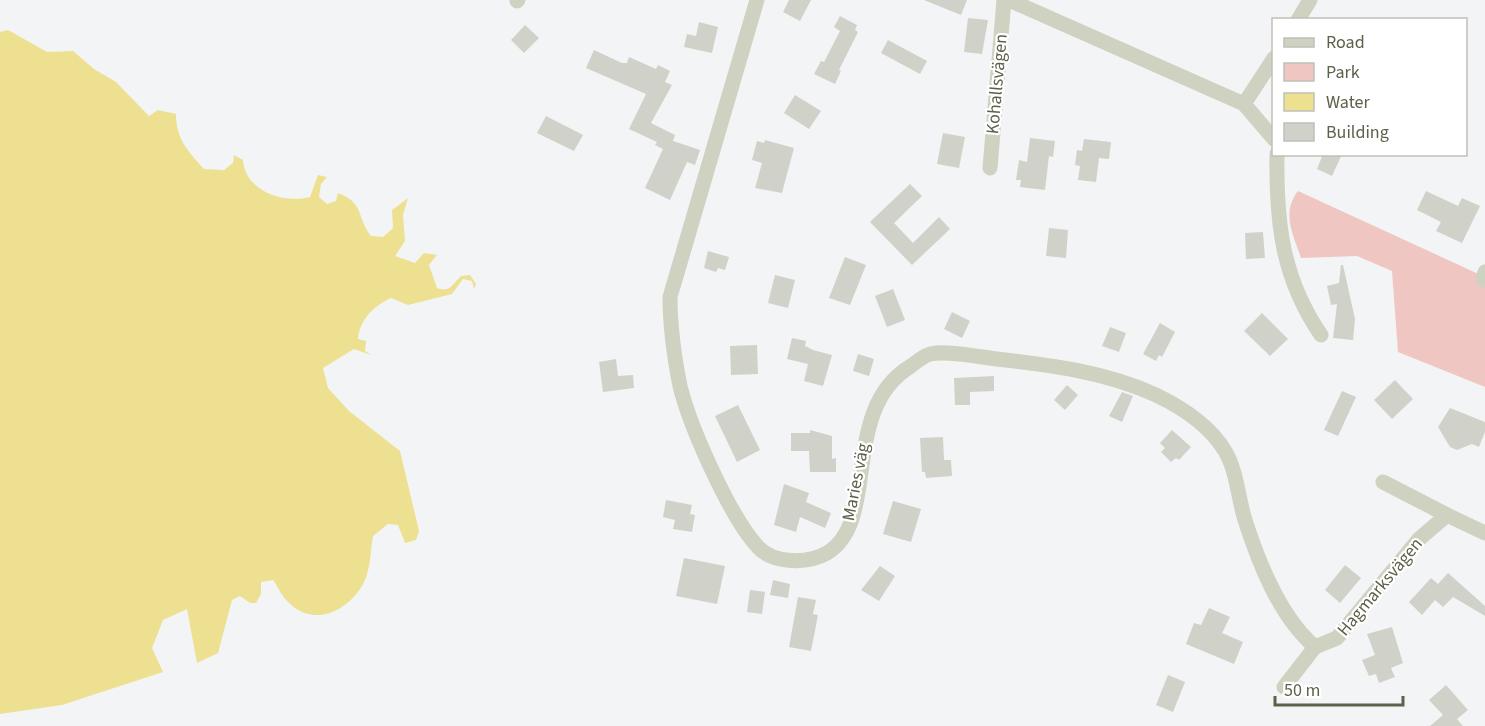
<svg xmlns="http://www.w3.org/2000/svg" width="1485" height="726" font-family="'Source Sans 3',sans-serif">
<style>
.green{fill:#f0c6c3}
.water{fill:#ede191}
.building{fill:#d0d2ca}
.lines{fill:none;stroke-linecap:round;stroke-linejoin:round}
.street{stroke:#cfd2c1;stroke-width:15}
.labels{text-anchor:middle;dominant-baseline:central;stroke-width:4.5;stroke-linejoin:round;paint-order:stroke}
.street-label{font-size:18px;fill:#5d614a;stroke:#fff}
</style>
<rect width="100%" height="100%" fill="#f3f4f5"/>
<path class="green" d="M1298,191L1485,277V387L1398,352L1392,271L1357,256L1301,258C1293,234 1281,213 1298,191Z"/>
<path class="water" d="M8,30L47,52L73,51L94,69L116,82L149,116L158,110L176,114C176,139 188,151 204,169L224,170L233,163L234,155L243,160C245,191 283,204 310,197L318,175L327,177L321,184L319,197L327,204L336,201L338,193C365,203 356,217 371,236L383,237L393,228L392,210L408,198L403,215L405,241L395,256L415,263L424,253L437,255L429,265L437,288C451,293 452,284 461,276L470,275L476,284L474,289L472,281L463,279L452,294L408,305L391,298C374,306 360,319 358,339L366,341L365,351L371,355L354,349L323,368L328,388L349,411L400,451L419,531L416,540L405,543L398,525L388,524L373,536C370,552 371,571 362,586C346,612 314,627 289,603C282,597 278,587 273,580L261,582V594L256,603H250L240,596L232,600L218,653L197,663L187,609L163,620L152,648L163,672L62,705L0,714V32Z"/>
<g class="building">
<path d="M789,0H811L800,21L783,12Z"/>
<path d="M924,0H967L961,15Z"/>
<path d="M840,16L857,25L855,30L858,32L839,70L841,71L835,84L814,74L821,61L824,62L840,31L834,27Z"/>
<path d="M968,18L988,20L982,54L964,52Z"/>
<path d="M699,22L718,27L712,53L684,47L687,34L696,36Z"/>
<path d="M525,25L539,38L524,53L511,40Z"/>
<path d="M888,40L927,61L920,74L881,53Z"/>
<path d="M594,50L622,63H627L629,57L656,69L658,65L670,71L665,82L672,85L651,123L675,135L673,141L700,150L695,165L687,162L670,200L645,188L663,149L655,145L657,142L629,129L646,94L586,68Z"/>
<path d="M795,95L821,111L809,129L784,113Z"/>
<path d="M546,116L583,135L574,151L537,133Z"/>
<path d="M943,133L965,137L959,168L937,164Z"/>
<path d="M1030,138L1055,141L1053,157L1049,156L1045,190L1020,187L1021,180H1016L1019,160L1027,162Z"/>
<path d="M1084,139L1111,142L1109,159L1099,158L1096,182L1078,180L1080,166L1075,165L1077,150L1082,151Z"/>
<path d="M765,140L794,148L782,193L755,188L762,163L752,160L757,141L764,143Z"/>
<path d="M1323,154H1342L1332,176L1317,169Z"/>
<path d="M910,184L922,196L894,223L913,243L939,217L950,229L912,265L870,222Z"/>
<path d="M1426,191L1458,206L1462,198L1480,206L1462,243L1436,231L1441,222L1417,210Z"/>
<path d="M1049,228L1068,230L1066,258L1046,256Z"/>
<path d="M1263,232L1265,258L1246,259L1245,233Z"/>
<path d="M708,251L729,257L725,270L718,268L716,272L704,268Z"/>
<path d="M845,257L866,265L850,305L829,298Z"/>
<path d="M1341,265H1343L1355,319L1353,340L1333,338L1337,304L1331,305L1327,286L1339,283Z"/>
<path d="M775,275L795,280L788,308L768,303Z"/>
<path d="M893,289L905,320L887,327L875,296Z"/>
<path d="M952,312L970,321L962,338L944,329Z"/>
<path d="M1262,313L1288,339L1270,356L1244,331Z"/>
<path d="M1160,323L1175,332L1162,357L1159,355L1156,361L1143,354Z"/>
<path d="M1110,327L1126,333L1119,352L1102,346Z"/>
<path d="M792,338L806,341L805,346L813,350L832,355L823,386L804,381L808,364L787,359Z"/>
<path d="M757,345L758,374L731,375L730,346Z"/>
<path d="M858,354L874,359L869,376L853,371Z"/>
<path d="M616,359L618,376L633,375L634,388L603,392L599,362Z"/>
<path d="M994,376V391L970,392V405H955L954,378Z"/>
<path d="M1395,380L1413,399L1392,419L1374,400Z"/>
<path d="M1067,385L1078,395L1065,410L1054,400Z"/>
<path d="M1342,391L1356,397L1338,436L1324,430Z"/>
<path d="M1122,392L1133,396L1122,422L1109,416Z"/>
<path d="M738,405L760,450L737,462L715,416Z"/>
<path d="M1450,408L1485,422V432L1479,447L1472,444L1457,450L1450,447L1438,427Z"/>
<path d="M810,430L832,436V459L836,458V472H810L809,451H791V433H810Z"/>
<path d="M1172,430L1191,447L1179,460L1176,458L1171,462L1161,452L1165,448L1160,443Z"/>
<path d="M943,437L944,460H951L952,476L926,478L925,472H922L920,438Z"/>
<path d="M784,484L809,493L806,502L831,513L825,528L800,517L796,532L774,525Z"/>
<path d="M666,500L692,505L690,514L695,515L692,532L673,529L675,520L663,517Z"/>
<path d="M893,501L921,509L911,542L883,534Z"/>
<path d="M684,558L725,566L717,604L676,596Z"/>
<path d="M1345,565L1361,578L1340,603L1325,590Z"/>
<path d="M880,566L895,576L879,601L861,590Z"/>
<path d="M1448,573L1485,606V616L1453,597L1443,607L1435,600L1422,615L1409,602L1431,578L1438,584Z"/>
<path d="M773,580L790,584L788,598L770,595Z"/>
<path d="M750,590L765,592L762,614L747,612Z"/>
<path d="M798,597L816,600L813,614L818,615L811,651L789,647Z"/>
<path d="M1209,608L1230,617L1222,633L1243,642L1234,664L1186,644L1194,623L1201,625Z"/>
<path d="M1392,627L1403,663L1391,668L1395,677L1379,683L1376,674L1369,676L1362,660L1375,655L1367,634Z"/>
<path d="M1168,675L1185,682L1173,712L1156,705Z"/>
<path d="M1446,685L1468,710L1457,719L1463,726H1430L1443,715L1429,700Z"/>
</g>
<g class="lines">
<g class="street">
<path d="M757,0L670,297C670,327 674,356 680,386C690,427 730,517 758,547C773,564 808,564 827,553C881,521 839,409 911,366C916,362 924,356 930,354C947,350 980,357 997,359C1051,365 1106,372 1156,395C1181,407 1210,426 1225,451C1237,471 1238,498 1245,520C1259,564 1280,617 1315,647"/>
<path d="M1009,0L1244,104"/>
<path d="M517,1L518,0"/>
<path d="M1298,20L1310,0"/>
<path d="M1274,58L1244,104L1274,139"/>
<path d="M1277,154C1276,223 1282,278 1321,335"/>
<path d="M990,168L1004,0"/>
<path d="M1483,280L1485,272"/>
<path d="M1383,482L1447,515"/>
<path d="M1284,687L1315,647L1337,638L1419,539L1447,515L1485,533"/>
</g>
</g>
<g class="labels">
<g class="street-label">
<text transform="translate(997 84) rotate(-85)">Kohallsvägen</text>
<text transform="translate(856 482) rotate(-79)">Maries väg</text>
<text transform="translate(1380 587) rotate(-50)">Hagmarksvägen</text>
</g>
</g>
<rect x="1272" y="18" width="195" height="138" fill="#ffffff" stroke="#bec0b7" stroke-width="1.5"/>
<rect x="1284" y="38" width="30" height="9" fill="#cfd2c1" stroke="#bec0b7" stroke-width="1.5"/>
<text x="1326" y="48" font-size="18" fill="#5d614a">Road</text>
<rect x="1284" y="63" width="30" height="18" fill="#f0c6c3" stroke="#bec0b7" stroke-width="1.5"/>
<text x="1326" y="78" font-size="18" fill="#5d614a">Park</text>
<rect x="1284" y="93" width="30" height="18" fill="#ede191" stroke="#bec0b7" stroke-width="1.5"/>
<text x="1326" y="108" font-size="18" fill="#5d614a">Water</text>
<rect x="1284" y="123" width="30" height="18" fill="#d0d2ca" stroke="#bec0b7" stroke-width="1.5"/>
<text x="1326" y="138" font-size="18" fill="#5d614a">Building</text>
<path d="M1275 696v9h128v-9" fill="none" stroke="#5d614a" stroke-width="3"/>
<text x="1284" y="696" font-size="18" fill="#5d614a" stroke="#ffffff" stroke-width="4.5" paint-order="stroke">50 m</text>
</svg>
